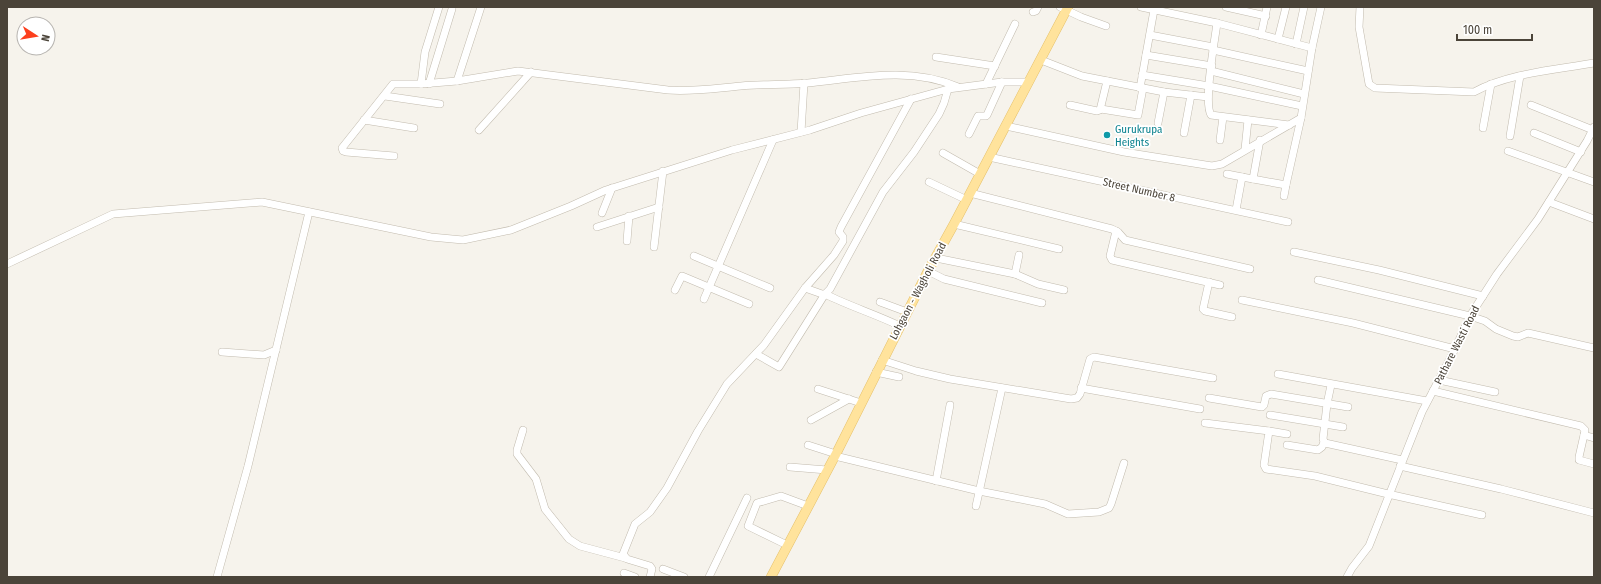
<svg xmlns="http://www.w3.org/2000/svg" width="1601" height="584" font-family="'Fira Sans Condensed',sans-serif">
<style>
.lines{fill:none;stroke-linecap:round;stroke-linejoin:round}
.minor-casing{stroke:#c2bbae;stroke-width:8}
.major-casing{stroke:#e6c16a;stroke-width:10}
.minor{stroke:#fff;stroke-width:7}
.major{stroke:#ffe39c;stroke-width:9}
.culture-dot{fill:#0f9aa8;stroke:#fff;stroke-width:1.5}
.labels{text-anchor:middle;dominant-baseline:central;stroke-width:3.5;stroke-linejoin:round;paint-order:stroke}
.culture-label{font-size:11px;fill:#0d838f;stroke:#fff;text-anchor:start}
.street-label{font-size:11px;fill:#4b4439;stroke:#fff}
</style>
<rect width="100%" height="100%" fill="#f6f3ec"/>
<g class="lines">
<g class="minor-casing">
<g id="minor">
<path d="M481,7L457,81L518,71L668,90C692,92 717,88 741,86C763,84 786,85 808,83C858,78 909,66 958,87"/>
<path d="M1060,7L1081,17L1106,26"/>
<path d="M1141,7L1217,23L1312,48"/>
<path d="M1226,7L1266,16"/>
<path d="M1360,7L1359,27L1369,84L1375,88L1474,92C1509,73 1555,70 1594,63"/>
<path d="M1033,12L1036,11L1038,7"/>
<path d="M1217,23C1215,40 1203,102 1211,115L1289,125"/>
<path d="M1150,35L1213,47"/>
<path d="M1261,35L1267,7"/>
<path d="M1278,39L1286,7"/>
<path d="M1296,44L1304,7"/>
<path d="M1213,50L1308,71"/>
<path d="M1146,55L1212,66"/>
<path d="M936,57L995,66"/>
<path d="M1041,60L1082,76L1164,92L1208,97"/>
<path d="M1211,71L1304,94"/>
<path d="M1142,75L1209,86L1302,106"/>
<path d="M421,84L425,52L439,7"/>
<path d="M429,84L452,9"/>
<path d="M986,84L1015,24"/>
<path d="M1140,88L1154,10"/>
<path d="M385,96L440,104"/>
<path d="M1070,105L1097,111L1100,110L1107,81"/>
<path d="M1531,105L1593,130"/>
<path d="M1101,109L1138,115L1143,88"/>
<path d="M364,120L414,128"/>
<path d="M1158,123L1164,92"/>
<path d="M1006,126L1124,152L1212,166L1222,164L1301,118L1312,48L1321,7"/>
<path d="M1483,128L1491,84"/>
<path d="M479,130L531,72"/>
<path d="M801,132L804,83"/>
<path d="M1184,133L1191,95"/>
<path d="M1534,133L1581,152"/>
<path d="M969,134L978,116H986L987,115L1002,82"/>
<path d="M1510,136L1520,76"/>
<path d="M1220,140L1223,117"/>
<path d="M1245,149L1248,120"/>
<path d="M1508,151L1594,182"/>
<path d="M943,153L980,174"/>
<path d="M394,156L346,152L343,151L342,148L393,84H421L457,81"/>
<path d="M989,157L1288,222"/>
<path d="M1227,174L1242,177"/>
<path d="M1253,179L1260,140"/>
<path d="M929,182L967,200"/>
<path d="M970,193L1112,229L1118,232L1125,240L1250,269"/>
<path d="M1284,196L1286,185"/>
<path d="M1549,202L1594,219"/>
<path d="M1236,210L1242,177L1286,185L1301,118"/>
<path d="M602,213L612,188"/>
<path d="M954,224L1059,249"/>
<path d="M597,227L659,207"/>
<path d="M1116,231L1110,256L1112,260L1220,285"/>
<path d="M627,241L629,216"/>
<path d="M654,247L663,171"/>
<path d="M1294,252L1379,270L1483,296"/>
<path d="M694,256L770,288"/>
<path d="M936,258L1015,274L1038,284L1064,290"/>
<path d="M7,264L113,214L262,202L431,237L463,240L511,230L571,206L606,190L732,150L810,130L861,113L948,89L1002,82H1029"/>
<path d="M928,271L944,279L1042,303"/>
<path d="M1015,274L1019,255"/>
<path d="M1318,280L1470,316L1485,321L1496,329L1513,336L1518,337L1528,333L1594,348"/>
<path d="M1209,282L1203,309L1205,311L1232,317"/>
<path d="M805,288L822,294H825L830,289L883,192L914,152L939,114L944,103L948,89"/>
<path d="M675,290L682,276L749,304"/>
<path d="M704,299L773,140"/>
<path d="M1242,300L1353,323L1455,349"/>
<path d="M880,302L907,312"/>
<path d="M222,352L264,355L276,350"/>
<path d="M756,354L779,367L825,294C849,306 875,314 900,326"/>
<path d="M882,360L916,371L950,379L1071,399L1077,398L1080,394L1090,359L1094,357L1213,378"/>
<path d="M876,372L899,377"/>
<path d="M1278,374L1427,401"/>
<path d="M1439,380L1495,392"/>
<path d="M1331,385L1327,404L1323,439L1325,443L1402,460"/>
<path d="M1081,388L1200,409"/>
<path d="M818,389L861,403"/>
<path d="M1433,391L1581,426L1585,430L1584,435L1594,438"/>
<path d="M1209,398L1262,407L1264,405L1266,396L1271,394L1348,407"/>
<path d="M1270,415L1343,427"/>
<path d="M811,420L849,399"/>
<path d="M1205,423L1269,431L1264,465L1266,469L1315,476L1388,494L1482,515"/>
<path d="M523,430L517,450V454L536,479L545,509L569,539L580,546L625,558"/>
<path d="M1269,431L1287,434"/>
<path d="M1584,435L1579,457V460L1594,464"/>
<path d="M808,445L836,454"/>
<path d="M1287,445L1318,450L1322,447L1324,442"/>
<path d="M835,456L979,491L1045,504L1068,514L1099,512L1109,508L1111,504L1124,463"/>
<path d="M1400,466L1501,489L1594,513"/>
<path d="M790,467L827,470"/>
<path d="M936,481L950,405"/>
<path d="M976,506L1002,388"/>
<path d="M787,545L748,526L757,503L781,496L808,506"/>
<path d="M663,569L684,577"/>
<path d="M624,573L635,577"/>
<path d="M217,577L248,466L309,212"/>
<path d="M650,577L652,569L650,566L627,559L623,554L635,524L650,512L667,488L698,431L727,384L764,345L805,288L834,255L843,241V237L839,232L841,227L911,99"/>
<path d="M709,577L747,498"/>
<path d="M1347,577L1352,568L1369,546L1422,412L1455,349L1470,316L1497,274L1538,219L1587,141L1594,127"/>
</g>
</g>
<g class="major-casing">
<path id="major" d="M771,577L836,454L928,271L954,224L1068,7"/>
</g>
<use href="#minor" class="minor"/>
<use href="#major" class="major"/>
</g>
<circle class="culture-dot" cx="1107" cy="135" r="4"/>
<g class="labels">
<g class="culture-label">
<text x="1115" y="129">Gurukrupa<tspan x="1115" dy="13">Heights</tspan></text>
</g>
<g class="street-label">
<text transform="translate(1139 190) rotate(13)">Street Number 8</text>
<text transform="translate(918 291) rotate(-62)">Lohgaon - Wagholi Road</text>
<text transform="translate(1457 345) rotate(-63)">Pathare Wasti Road</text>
</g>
</g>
<rect width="1601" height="584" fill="none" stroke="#4b4439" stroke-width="16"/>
<g transform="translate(36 36) rotate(102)"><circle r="19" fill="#ffffff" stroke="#b7b4b0"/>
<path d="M0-3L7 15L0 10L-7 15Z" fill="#fc3f1d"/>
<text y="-6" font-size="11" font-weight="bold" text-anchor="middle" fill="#4b4439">N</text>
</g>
<path d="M1457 34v6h75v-6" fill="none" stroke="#4b4439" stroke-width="2"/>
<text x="1463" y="34" font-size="12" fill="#4b4439" stroke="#ffffff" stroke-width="3" paint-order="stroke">100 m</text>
</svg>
